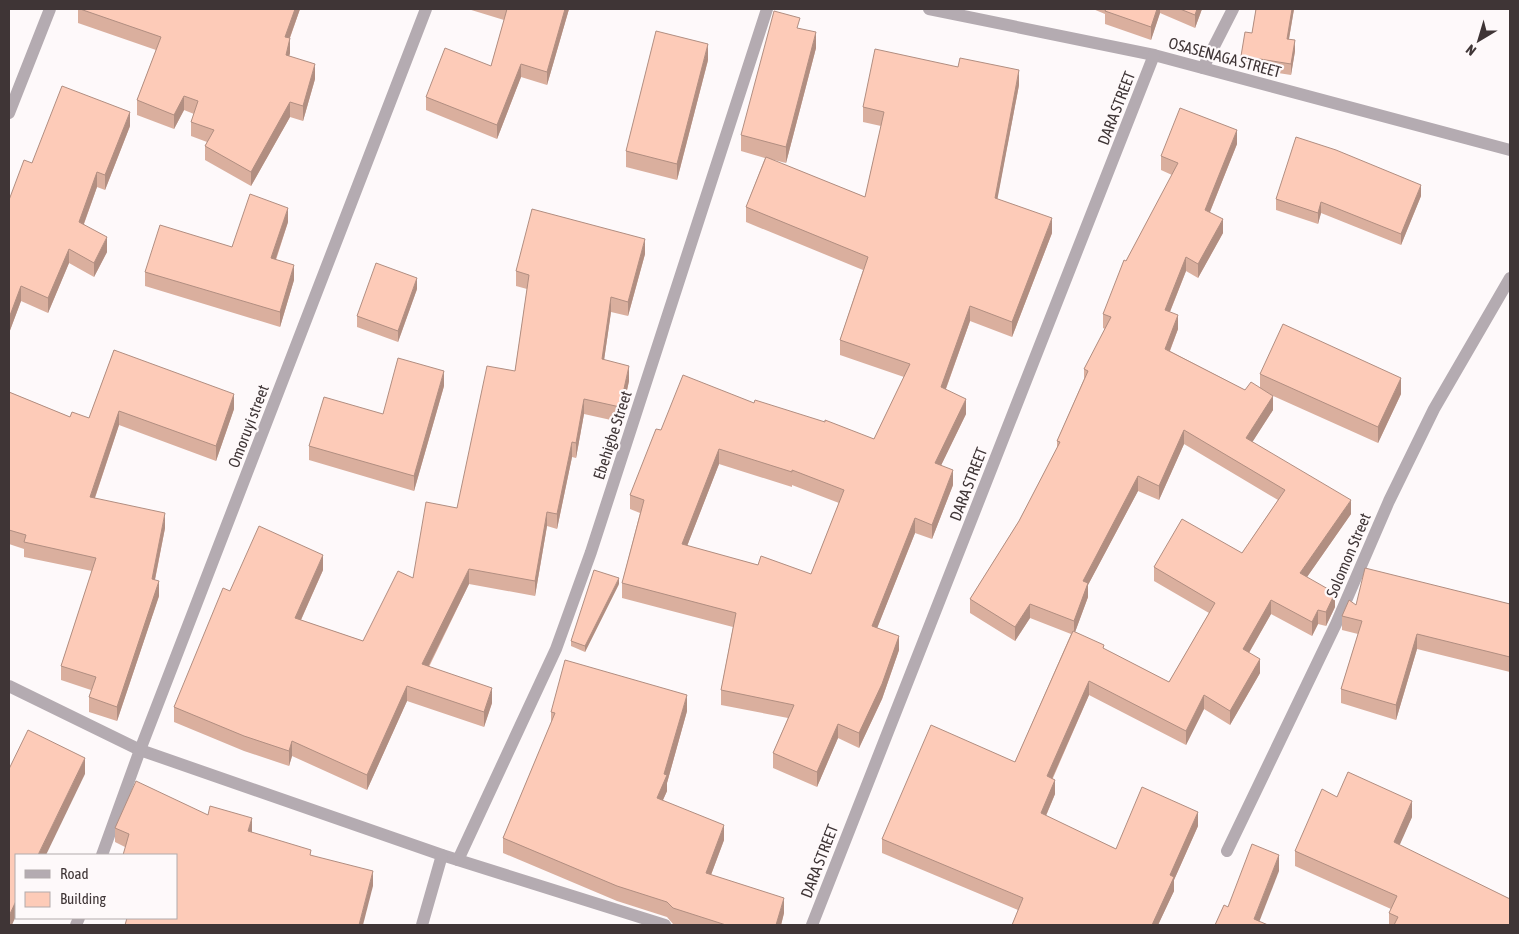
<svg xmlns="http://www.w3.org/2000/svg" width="1519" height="934" font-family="'Asap Condensed',sans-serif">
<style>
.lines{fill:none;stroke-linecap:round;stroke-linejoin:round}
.minor{stroke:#b4abb1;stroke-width:12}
.wall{fill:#daaf9e;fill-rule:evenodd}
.shaded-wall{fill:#b18e81}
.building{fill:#fdcbb8;stroke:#b18e81;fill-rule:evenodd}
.labels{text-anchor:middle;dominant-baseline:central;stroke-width:4.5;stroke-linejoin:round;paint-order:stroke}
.street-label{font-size:16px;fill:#3f3536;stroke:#fef9fa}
</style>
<rect width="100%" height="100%" fill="#fef9fa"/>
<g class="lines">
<g class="minor">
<path d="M929,9L1154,55L1510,150"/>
<path d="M1203,68L1233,9"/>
<path d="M9,113L50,9"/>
<path d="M9,686L140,750L442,855L665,925"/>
<path d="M1227,851L1336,624L1389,501L1434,409L1510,278"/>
<path d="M102,855L140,750L426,9"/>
<path d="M458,860L556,649L591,552L767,9"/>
<path d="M76,925L79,918"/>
<path d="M422,925L442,855"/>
<path d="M812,925L1154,55"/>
</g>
</g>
<g class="wall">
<path d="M78,9H300L290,38V53L289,56L315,79L303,121L290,117L251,186L205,160V146L207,142L191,136V122L194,114L184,110L174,129L137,115V100L156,50L78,23Z"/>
<path d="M468,9H569L547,85L521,77L497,139L426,110V97L491,66L504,20Z"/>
<path d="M1093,9H1202L1195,28L1160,13L1151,40L1105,24V14Z"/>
<path d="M1256,9H1294L1289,39L1295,51L1291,75L1241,67V56L1252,33Z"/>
<path d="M800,28L816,48L786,163L770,159L865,197L881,126L863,122V107L1019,85L997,199L1052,233L1012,337L970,321L946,389L966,414L941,465L953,485L932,539L915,533L877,628L899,650L882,699L859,748L838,738L817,787L773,768V753L788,718L721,705V690L733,627L622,598V583L640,513L630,509V495L661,430L754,403L874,439L904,377L840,355V340L863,270L746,222V207L765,158L741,151V135ZM719,464L792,487V485L839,503L811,574L758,565L687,546Z"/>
<path d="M708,60L677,180L626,167V151Z"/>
<path d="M130,126L105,190L97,187L84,224L107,252L94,277L69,263L48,313L21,301L9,333V200L32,163Z"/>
<path d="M1237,144L1210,212L1223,233L1198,278L1186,271L1170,312L1178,329L1170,351L1245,390L1260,388V374L1401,394L1378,443L1271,395L1273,410L1252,442L1351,514L1307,577L1335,607L1326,626L1318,624L1312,636L1271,614L1249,653L1260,673L1230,725L1204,709L1186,745L1089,695L1053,778L1055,794L1046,816L1116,849L1198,826L1174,880V891L1158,925H1012L1018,910L882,853V839L1015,762L1071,634L1030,618L1015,641L970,613V599L1019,521L1057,448V441L1084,379V369L1105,329L1103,328V314L1126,261L1172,175L1161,170V156ZM1184,444L1278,500L1242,553L1154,567V581L1209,613L1169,682L1104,649L1075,632L1088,597V585L1138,491L1159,500Z"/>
<path d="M1421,196L1401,245L1321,213L1318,224L1276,210V199Z"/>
<path d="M288,222L276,260L294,280L280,327L145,286V272L232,247Z"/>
<path d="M645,254L628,316L611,312L604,360L629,381L620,422L584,414L576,458L572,457L557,529L547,526L535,596L469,584L429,667L492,703L484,727L407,701L367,790L292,756L289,766L244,751L174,722V707L230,591L323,570L301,620L363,641L413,578L457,508L515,371L527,289L516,286V271Z"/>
<path d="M417,289L398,342L357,327V316Z"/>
<path d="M114,350L234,409L216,461L119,425L95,498L165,528L155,580L159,596L117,721L89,712V697L91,690L61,680V666L92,571L24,557V549L9,544V392L70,417L89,418Z"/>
<path d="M444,386L414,491L309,460V446L383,414Z"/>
<path d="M619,584L585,652L571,646V641Z"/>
<path d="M1510,604V672L1417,649L1396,720L1341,703V689L1358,634L1342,630V616L1356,605Z"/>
<path d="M687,711L667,783V791L663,800L724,840L711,875L784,913L781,925H678L673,924L667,917L617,901L503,853V838L551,723V712Z"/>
<path d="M1337,797L1412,817L1399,845L1510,925H1389V913L1391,909L1295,866V851Z"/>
<path d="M208,815L311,856L373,886L176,918L125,847L115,842V828Z"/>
</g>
<g class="shaded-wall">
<path d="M295,9H300L285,51V37Z"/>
<path d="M565,9H569L547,85V72Z"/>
<path d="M1157,9H1160V13L1151,40V27Z"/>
<path d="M1197,9H1202L1195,28V15Z"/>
<path d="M1292,9H1294L1287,50V39Z"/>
<path d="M816,32V48L786,163V147Z"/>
<path d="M290,38V53L286,69V55Z"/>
<path d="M1295,40V51L1291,75V64Z"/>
<path d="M708,44V60L677,180V164Z"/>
<path d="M315,64V79L303,121V106Z"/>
<path d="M521,64V77L497,139V125Z"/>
<path d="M1019,70V85L995,212V198Z"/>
<path d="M184,96V110L174,129V115Z"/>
<path d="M290,102V117L251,186V172Z"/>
<path d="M130,112V126L105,190V175Z"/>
<path d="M1237,130V144L1205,224V210Z"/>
<path d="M97,172V187L79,237V222Z"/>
<path d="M1421,185V196L1401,245V234Z"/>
<path d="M1321,202V213L1318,224V213Z"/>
<path d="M288,208V222L271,273V258Z"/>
<path d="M1052,218V233L1012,337V322Z"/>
<path d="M1223,219V233L1198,278V264Z"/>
<path d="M107,237V252L94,277V263Z"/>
<path d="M645,239V254L628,316V302Z"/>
<path d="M69,249V263L48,313V298Z"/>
<path d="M1186,257V271L1165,324V310Z"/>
<path d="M294,265V280L280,327V312Z"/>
<path d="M417,278V289L398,342V331Z"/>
<path d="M21,286V301L9,333V318Z"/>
<path d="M611,297V312L602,374V359Z"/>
<path d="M970,306V321L941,402V387Z"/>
<path d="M1178,315V329L1165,363V349Z"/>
<path d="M629,366V381L620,422V407Z"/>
<path d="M444,371V386L414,491V476Z"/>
<path d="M1401,378V394L1378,443V427Z"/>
<path d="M234,394V409L216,461V446Z"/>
<path d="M1273,396V410L1246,452V438Z"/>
<path d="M584,399V414L576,458V443Z"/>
<path d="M966,399V414L935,478V463Z"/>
<path d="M119,411V425L90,512V497Z"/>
<path d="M1184,430V444L1159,500V486Z"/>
<path d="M572,442V457L557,529V514Z"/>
<path d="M719,449V464L682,559V544Z"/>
<path d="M953,470V485L932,539V525Z"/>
<path d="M1138,476V491L1088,585V597L1074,635V621L1083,581Z"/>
<path d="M1351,500V514L1300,587V573Z"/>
<path d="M547,512V526L535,596V581Z"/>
<path d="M165,513V528L152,594V579Z"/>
<path d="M915,518V533L872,641V626Z"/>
<path d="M323,555V570L295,633V618Z"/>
<path d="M469,569V584L422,679V664Z"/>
<path d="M619,578V584L585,652V646Z"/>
<path d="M159,581V596L117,721V707Z"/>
<path d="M1335,593V607L1326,626V612Z"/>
<path d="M1271,600V614L1243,663V649Z"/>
<path d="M1030,604V618L1015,641V627Z"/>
<path d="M1318,610V624L1312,636V622Z"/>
<path d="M1417,634V649L1396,720V705Z"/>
<path d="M899,636V650L882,699L859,748V733Z"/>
<path d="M1260,659V673L1230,725V711Z"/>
<path d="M1089,681V695L1047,790V776Z"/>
<path d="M407,686V701L367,790V775Z"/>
<path d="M492,688V703L484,727V712Z"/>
<path d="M687,695V711L667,783V791L657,813V798Z"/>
<path d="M1204,695V709L1186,745V731Z"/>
<path d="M838,724V738L817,787V772Z"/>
<path d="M292,741V756L289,766V751Z"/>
<path d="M85,758V774L46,855H38Z"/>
<path d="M1055,780V794L1041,827V813Z"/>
<path d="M1412,801V817L1394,858V842Z"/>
<path d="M1198,812V826L1174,880V891L1158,925H1152L1170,875Z"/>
<path d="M252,818V833L248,831Z"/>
<path d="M724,825V840L706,888V873Z"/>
<path d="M1279,855V871L1258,925L1254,919Z"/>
<path d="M373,871V886L363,925H359Z"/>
<path d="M784,898V913L781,925H776Z"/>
<path d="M16,901V916L12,925H9V916Z"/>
</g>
<g class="building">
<path d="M80,9H295L285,37L290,38L286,55L315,64L303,106L290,102L251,172L205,146L214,130L191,122L198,101L184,96L174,115L137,100L161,37Z"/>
<path d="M507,9H565L547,72L521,64L497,125L426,97L445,48L491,66Z"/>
<path d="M1106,9H1157L1151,27L1105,11Z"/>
<path d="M1180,9H1197L1195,15Z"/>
<path d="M1256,9H1292L1287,39L1295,40L1291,64L1241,56L1245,32L1252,33Z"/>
<path d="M774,11L800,18L797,28L816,32L786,147L741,135Z"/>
<path d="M656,31L708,44L677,164L626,151Z"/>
<path d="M875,49L958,67L960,58L1019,70L995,198L1052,218L1012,322L970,306L941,387L966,399L935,463L953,470L932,525L915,518L872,626L899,636L882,684L859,733L838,724L817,772L773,753L794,705L721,690L736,613L622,583L644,500L630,495L656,429L661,430L683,375L754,403L755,400L825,422V420L874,439L910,364L840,340L868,257L746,207L766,157L865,197L884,112L863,107ZM719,449L792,472V470L844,490L811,574L761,556L758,565L682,544Z"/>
<path d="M62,86L130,112L105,175L97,172L79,222L107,237L94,263L69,249L48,298L21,286L9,318V200L24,160L32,163Z"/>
<path d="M1180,108L1237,130L1205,210L1223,219L1198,264L1186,257L1165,310L1178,315L1165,349L1245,390L1251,382L1273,396L1246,438L1351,500L1300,573L1335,593L1326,612L1318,610L1312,622L1271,600L1243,649L1260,659L1230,711L1204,695L1186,731L1089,681L1047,776L1055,780L1041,813L1116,849L1142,787L1198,812L1170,875L1174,877L1152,925H1012L1023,898L882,839L931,725L1015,762L1073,631L1104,645L1103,648L1169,682L1215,603L1154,567L1182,519L1242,553L1285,490L1184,430L1159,486L1138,476L1083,581L1088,583L1074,621L1030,604L1015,627L970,599L1019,521L1060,442L1057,441L1088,371L1084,369L1111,317L1103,314L1124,260L1126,261L1178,163L1161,156Z"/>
<path d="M1296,137L1336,150L1421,185L1401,234L1321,202L1318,213L1276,199Z"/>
<path d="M250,194L288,208L271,258L294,265L280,312L145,272L160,225L232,247Z"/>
<path d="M532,209L645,239L628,302L611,297L602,359L629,366L620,407L584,399L576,443L572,442L557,514L547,512L535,581L469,569L422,664L492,688L484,712L407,686L367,775L292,741L289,751L244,736L174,707L223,588L230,591L259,526L323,555L295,618L363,641L398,571L413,578L426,502L457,508L487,366L515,371L529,275L516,271Z"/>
<path d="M376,263L417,278L398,331L357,316Z"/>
<path d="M1283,324L1401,378L1378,427L1260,374Z"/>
<path d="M114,350L234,394L216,446L119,411L90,497L165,513L152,579L159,581L117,707L89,697L96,677L61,666L96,558L24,542L26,535L9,530V392L70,417L72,412L89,418Z"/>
<path d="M398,358L444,371L414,476L309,446L324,397L383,414Z"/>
<path d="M1365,568L1510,604V657L1417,634L1396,705L1341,689L1362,621L1342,616L1349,600L1356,605Z"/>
<path d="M594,570L619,578L585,646L571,641Z"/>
<path d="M565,660L687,695L664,774L667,775L657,798L724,825L706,873L784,898L776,925H726L673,908L667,902L617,886L503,838L555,713L551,712Z"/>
<path d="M28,730L85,758L38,855H16V901L9,916V769Z"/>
<path d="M1348,772L1412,801L1394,842L1510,899V925H1394L1398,917L1389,913L1397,896L1295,851L1322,789L1337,797Z"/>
<path d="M136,781L208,815L210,806L252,818L248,831L311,850L310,855L373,871L359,925H125L127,918H176V855H123L129,834L115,828Z"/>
<path d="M1252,844L1279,855L1254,919L1268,925H1215L1224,905L1228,907Z"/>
</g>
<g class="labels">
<g class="street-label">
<text transform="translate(1225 57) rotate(15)">OSASENAGA STREET</text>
<text transform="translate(1116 108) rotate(-69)">DARA STREET</text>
<text transform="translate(248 426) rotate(-69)">Omoruyi street</text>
<text transform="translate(612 435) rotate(-72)">Ebehigbe Street</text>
<text transform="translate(968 484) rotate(-69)">DARA STREET</text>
<text transform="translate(1348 555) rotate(-67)">Solomon Street</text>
<text transform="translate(819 861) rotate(-69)">DARA STREET</text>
</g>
</g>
<rect width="1519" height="934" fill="none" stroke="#3f3536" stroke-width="20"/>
<rect x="15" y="854" width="162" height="65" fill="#fef9fa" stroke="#b2abac"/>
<rect x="25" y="870" width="25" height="8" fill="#b4abb1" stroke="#b2abac"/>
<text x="60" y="879" font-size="15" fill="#3f3536">Road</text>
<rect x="25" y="892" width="25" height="15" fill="#fdcbb8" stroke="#b2abac"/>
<text x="60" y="904" font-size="15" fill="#3f3536">Building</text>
<g transform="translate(1479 40) rotate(218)" stroke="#fef9fa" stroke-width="4" paint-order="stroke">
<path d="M0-4L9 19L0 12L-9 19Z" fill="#3f3536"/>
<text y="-8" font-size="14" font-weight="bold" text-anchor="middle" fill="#3f3536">N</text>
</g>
</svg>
